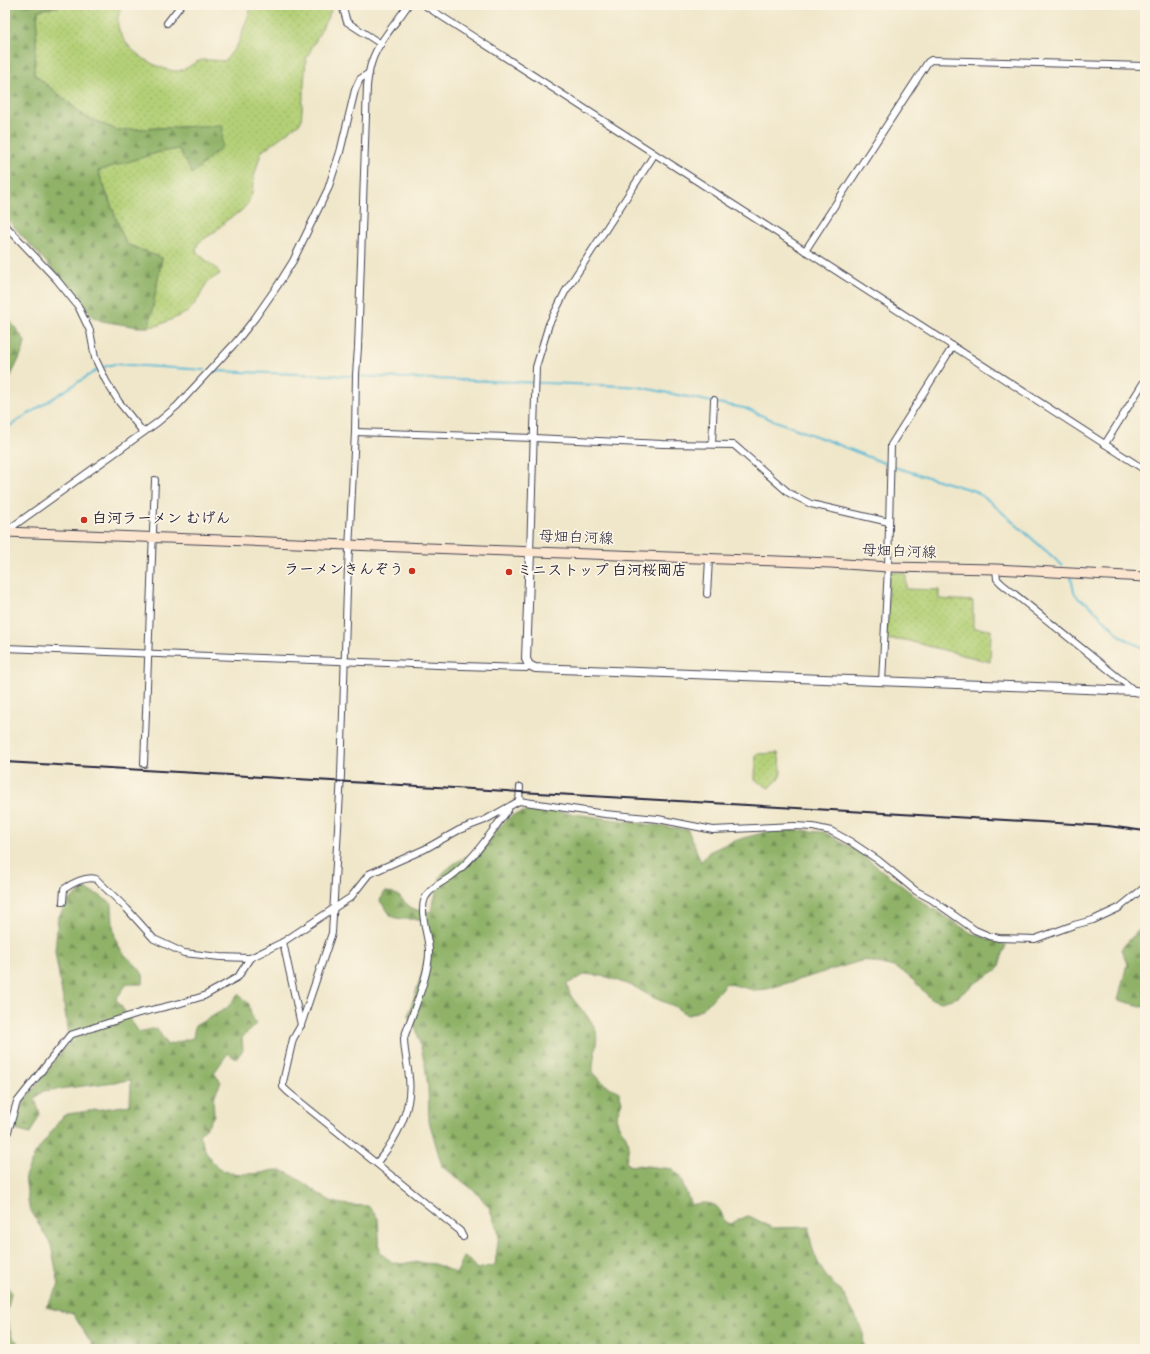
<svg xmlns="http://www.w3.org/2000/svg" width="1150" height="1354" font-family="'Gochi Hand','Klee One',sans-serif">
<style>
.grass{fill:url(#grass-dots);stroke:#6b7959}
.forest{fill:url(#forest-firs);stroke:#586a52}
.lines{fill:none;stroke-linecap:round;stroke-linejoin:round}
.stream{stroke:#56b9d5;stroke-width:2}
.minor-casing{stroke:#414050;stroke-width:8}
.tertiary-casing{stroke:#414050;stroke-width:10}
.secondary-casing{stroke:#414050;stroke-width:11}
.minor{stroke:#fff;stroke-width:6}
.tertiary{stroke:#fff;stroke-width:8}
.secondary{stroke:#fce5cf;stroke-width:9}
.rail{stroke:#22223b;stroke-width:2}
.poi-dot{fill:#c8321e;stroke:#fcf5e5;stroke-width:1.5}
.labels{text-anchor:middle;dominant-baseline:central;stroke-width:3.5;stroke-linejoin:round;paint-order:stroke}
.poi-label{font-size:15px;font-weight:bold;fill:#22223b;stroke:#fcf5e5;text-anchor:start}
.street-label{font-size:15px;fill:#22223b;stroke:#fcf5e5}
</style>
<defs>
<pattern id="grass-dots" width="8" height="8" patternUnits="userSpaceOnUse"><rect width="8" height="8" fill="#b4d077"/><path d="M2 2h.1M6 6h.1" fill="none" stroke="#9ab268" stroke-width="1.8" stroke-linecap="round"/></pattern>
<pattern id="forest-firs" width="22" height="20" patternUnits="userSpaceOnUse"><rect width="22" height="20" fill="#8fb268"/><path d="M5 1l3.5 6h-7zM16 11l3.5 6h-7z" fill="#749057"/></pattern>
</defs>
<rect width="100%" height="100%" fill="#fcf5e5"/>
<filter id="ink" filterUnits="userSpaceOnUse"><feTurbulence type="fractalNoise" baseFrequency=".025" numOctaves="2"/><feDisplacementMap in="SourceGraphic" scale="8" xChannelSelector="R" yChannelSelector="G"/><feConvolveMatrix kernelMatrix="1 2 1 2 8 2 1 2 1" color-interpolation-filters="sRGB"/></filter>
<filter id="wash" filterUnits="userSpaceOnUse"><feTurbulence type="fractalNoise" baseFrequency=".012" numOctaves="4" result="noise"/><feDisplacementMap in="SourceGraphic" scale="16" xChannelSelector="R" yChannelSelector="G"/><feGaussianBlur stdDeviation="0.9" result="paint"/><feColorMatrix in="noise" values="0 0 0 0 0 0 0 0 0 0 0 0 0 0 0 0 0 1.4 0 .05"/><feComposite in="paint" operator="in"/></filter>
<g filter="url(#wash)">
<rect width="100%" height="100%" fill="#f0e7ca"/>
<g class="grass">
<path d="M68,5H122C119,12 117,18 118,26C122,48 154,69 175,71C188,71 193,61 203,60C210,59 218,61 225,61L238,44L252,5H328L331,11L306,59L301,122L261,152L254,177L252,193L248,203L241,211L227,220L216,231L198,243L196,252L217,269L220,274L207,282L199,298L188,312L159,325L149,327L162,258L126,244L98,170L160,152L179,149L193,173L223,125L117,130L86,117L34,74L38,10Z"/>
<path d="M889,572L906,573V589L939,590V599L973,601V628L991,630L990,662L905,640H886Z"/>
<path d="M778,753C782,773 785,775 769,788L755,780L756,754Z"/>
</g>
<g class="forest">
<path d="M5,5H68L38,10L34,74L86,117L117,130L223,125L222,147L192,174L179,149L160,152L98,171L126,244L162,258L149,327H138L102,321L93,317L78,297L5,217Z"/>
<path d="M5,314L25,341L23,351L5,388Z"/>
<path d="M553,811L688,830L701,862L709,852L724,845L743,838L778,829L824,832L858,852L924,903L971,933L1006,945L998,969L977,982L956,998L941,1002L931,999L914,981L902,971L894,967L864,960L811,976L767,989L754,990L726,983C715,995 704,1013 687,1015L674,1006L654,998L635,987L607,977L586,974L567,984C568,988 569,992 571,996C578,1007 589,1016 595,1028C600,1040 592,1058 593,1072L604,1084L619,1092L622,1102L616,1117L618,1124L626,1136L629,1144L626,1161L627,1164L631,1166L636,1165L673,1169L679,1175L691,1205C699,1203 711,1201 717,1207C721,1210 723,1218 725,1222L730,1224L744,1217L749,1216L773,1228L810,1227C808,1247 823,1280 841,1290L863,1330L864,1349H89L92,1344L73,1314L46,1307L59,1285L51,1245L29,1207L25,1176L35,1154L63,1116L68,1114L130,1105L131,1080L43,1091L35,1099L40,1114L30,1134L12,1129L16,1112L70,1041L55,952L58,918L68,901L85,889L99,895L112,904C113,919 112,934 119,947C124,957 140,966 143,975C144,978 143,981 143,984H127L116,999L139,1032L157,1028L167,1045L193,1038L195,1026L227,1008L238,994L249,1004L251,1015L256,1024L242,1038L243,1050L236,1059L228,1053L214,1073L221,1082L213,1099L214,1115L209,1124L199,1135C204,1147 209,1163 222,1170C232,1175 250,1174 261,1173C266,1172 272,1170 276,1170C293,1171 312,1191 327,1199C339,1206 355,1205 368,1206L378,1218L380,1253L392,1262L402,1264L412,1262L435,1264L456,1273C461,1267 460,1261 465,1256L477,1269L495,1265L499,1234L489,1207L475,1191L442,1166L429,1121L428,1087L425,1064L417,1032L408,1016L422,973L430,940L428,919H401L392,917L380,901L382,896L385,892C400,892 401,901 412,908C417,911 425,911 431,912L440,877L444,872L455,863L487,845L498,828L513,815L523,812Z"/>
<path d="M1145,923V1007L1118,1000L1127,964L1121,949Z"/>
<path d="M5,1282L11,1293L6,1318L12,1337L25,1349H5Z"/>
</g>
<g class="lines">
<g class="stream">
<path d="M104,367L114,364L205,370"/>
<path d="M215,371L625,386L639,387L712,402"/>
<path d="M717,403L744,408L770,419L829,441L889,465"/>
<path d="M5,429L97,370"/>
<path d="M894,467L975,491L988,500L1062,565"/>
<path d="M1071,577L1074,592L1079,599L1087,603L1122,637L1145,649"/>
</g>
</g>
</g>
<g filter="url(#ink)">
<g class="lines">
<g class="minor-casing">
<g id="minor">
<path d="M342,5L347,22L381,44"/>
<path d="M408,5C397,22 378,42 372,61C369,69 368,77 367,86L358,348L356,374L355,432L347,589L341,775L332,933L301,1025L293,1039L283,1082V1087L288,1092L460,1231L463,1237"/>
<path d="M424,5L1145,470"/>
<path d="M167,23L181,5"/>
<path d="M5,225L57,280L78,306L90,331L95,358L106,381L119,402L143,432"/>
<path d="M805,251L928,62L931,60L1145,66"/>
<path d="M355,432L534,438L663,444L734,445L789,493L811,504L889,522"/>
<path d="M712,444L714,400"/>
<path d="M1105,444L1145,380"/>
<path d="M5,532L158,422L177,406L236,342L255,318L278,285L293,261L328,189L340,152L355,90L360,79L369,73"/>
<path d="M530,552L536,367L549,324L565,292L654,155"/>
<path d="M996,569L997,579L1002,584L1135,691"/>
<path d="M707,594L709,559"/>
<path d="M5,648L463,666L526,668L529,665"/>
<path d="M882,682L888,567L891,445L953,346"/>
<path d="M144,764L155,480"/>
<path d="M519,801L520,787"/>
<path d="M63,902L64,889C73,883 85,876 96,879L127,909L154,939L184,953L220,957L250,958L283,942L351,897L369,874L425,849L459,830L485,820L519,801L605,814L658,819L713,830L794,826L813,827L831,831L851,842L878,860L916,891L931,899L975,930L989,936L999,938L1035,939L1074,925L1093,920L1119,908L1145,887"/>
<path d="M283,942L301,1025"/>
<path d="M5,1141L17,1102L70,1035L139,1013L181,1003L204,996L238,977L250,958"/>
<path d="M377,1163C380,1158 385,1153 388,1148C402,1127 412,1104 409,1078C408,1065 404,1052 404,1038C412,1014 430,974 429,950C428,935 419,912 425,898C430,888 441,883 450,877C474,860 491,832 508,810"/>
</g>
</g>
<g class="tertiary-casing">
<path id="tertiary" d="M530,552L526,659L529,665L535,668L1061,688L1135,691L1145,693"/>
</g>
<g class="secondary-casing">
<path id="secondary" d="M5,532L831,563L888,567L996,569L1145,577"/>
</g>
<use href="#minor" class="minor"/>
<use href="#tertiary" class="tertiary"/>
<use href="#secondary" class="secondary"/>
<path class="rail" d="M5,762L1108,826L1145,831"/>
</g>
</g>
<g class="poi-dot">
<circle cx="84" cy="520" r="4"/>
<circle cx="412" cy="571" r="4"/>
<circle cx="509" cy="572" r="4"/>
</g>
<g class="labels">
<g class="poi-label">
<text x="92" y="520">白河ラーメン むげん</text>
<text x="404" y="571" text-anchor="end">ラーメンきんぞう</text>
<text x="517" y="572">ミニストップ 白河桜岡店</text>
</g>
<g class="street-label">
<text transform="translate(576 539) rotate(2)">母畑白河線</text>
<text transform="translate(899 553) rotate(2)">母畑白河線</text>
</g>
</g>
<rect width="1150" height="1354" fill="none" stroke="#fcf5e5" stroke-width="20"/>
</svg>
